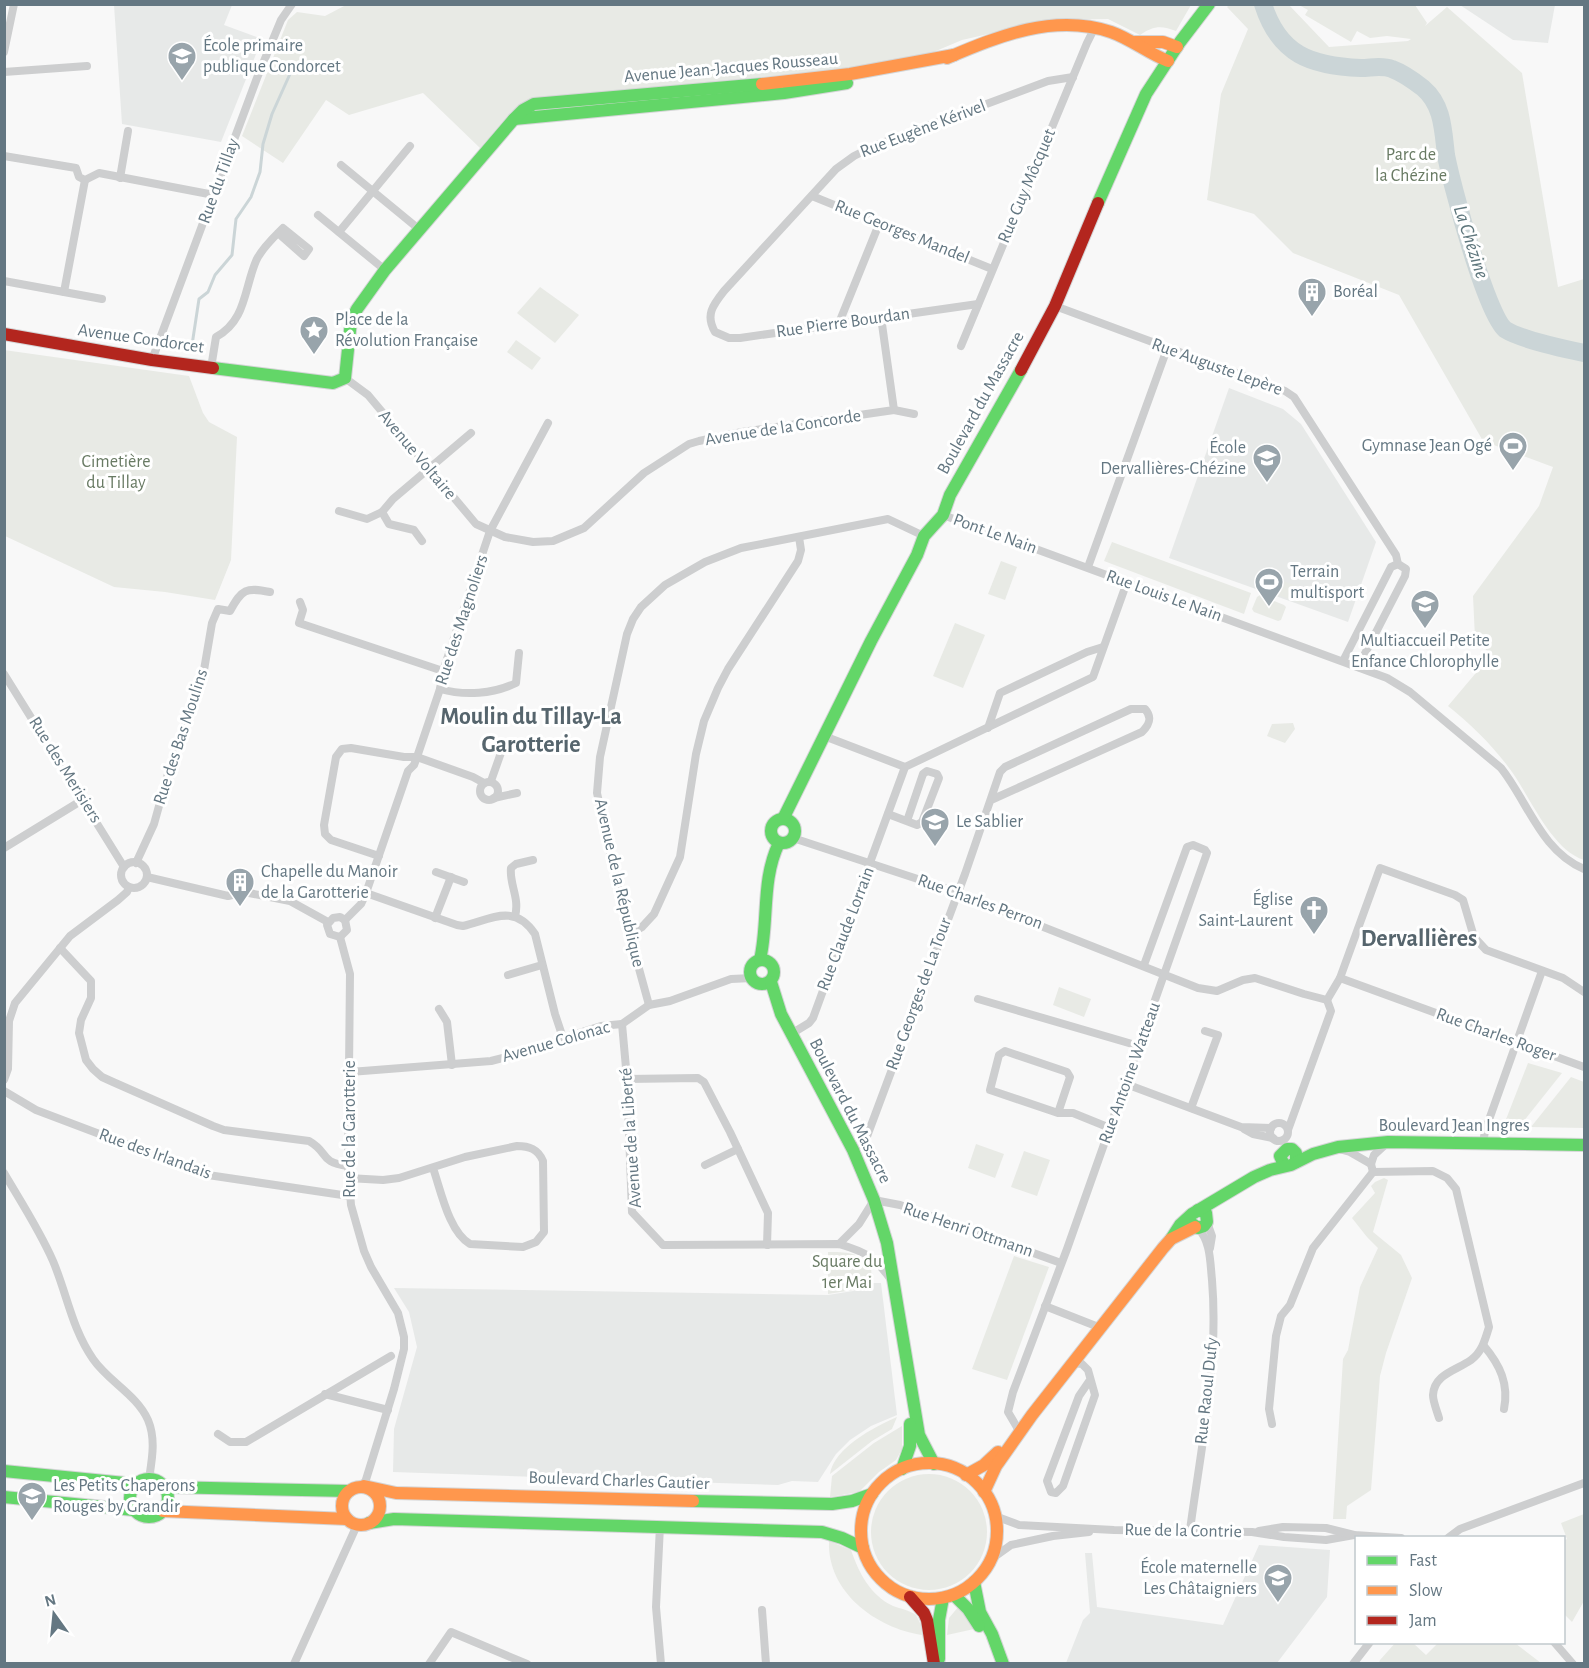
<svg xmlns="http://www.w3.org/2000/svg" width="1589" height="1668" font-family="'Alegreya Sans',sans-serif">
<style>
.built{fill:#e7e9e8}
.green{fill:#e8eae5}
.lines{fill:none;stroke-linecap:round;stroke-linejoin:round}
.stream{stroke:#cbd5d7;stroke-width:3}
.river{stroke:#cbd5d7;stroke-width:18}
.fast-casing{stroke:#d4d5d6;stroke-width:14}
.slow-casing{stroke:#d4d5d6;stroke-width:14}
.jam-casing{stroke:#d4d5d6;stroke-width:14}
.street{stroke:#cdcecf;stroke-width:8}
.fast{stroke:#63d668;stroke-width:12}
.slow{stroke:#ff974d;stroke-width:12}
.jam{stroke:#b3261e;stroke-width:12}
.labels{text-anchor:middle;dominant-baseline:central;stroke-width:6;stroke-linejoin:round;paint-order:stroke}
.poi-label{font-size:18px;fill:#647782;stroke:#fff;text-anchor:start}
.street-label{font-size:18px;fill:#647782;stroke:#fff}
.park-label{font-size:18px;fill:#687a63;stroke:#fff}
.water-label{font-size:20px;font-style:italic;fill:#5e767c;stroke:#fff}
.district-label{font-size:24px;font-weight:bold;fill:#56656d;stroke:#fff}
</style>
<rect width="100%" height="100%" fill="#f8f8f8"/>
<g class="built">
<path d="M114,5H232L224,25L262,39L221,142L122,124Z"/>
<path d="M1460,5H1555L1548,43L1513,40Z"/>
<path d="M1229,388L1283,409L1301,424L1376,542L1348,622L1169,558Z"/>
<path d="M872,1283H881L897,1415L871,1426L850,1440L836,1454L818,1482L792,1481L778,1485L393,1472L394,1429L417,1347L409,1312L394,1288L828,1295L853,1291Z"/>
<path d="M1259,1545L1330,1550L1327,1597L1277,1663H1066L1083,1620L1090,1613L1085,1553H1092L1097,1607L1223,1625Z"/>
</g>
<g class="green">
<path d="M346,5H1191L1176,31C1161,25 1153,26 1140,35L1108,19L1049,20L962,40L910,62L846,73L782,75L528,100L511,112L480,148L423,93L349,115L326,100L283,163L242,136L288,20L297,12L325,16Z"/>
<path d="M1229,5H1289L1329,47L1408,41L1411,39L1387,36L1370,38L1357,31L1351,42L1305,15L1308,10L1299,5H1415L1427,23L1425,26L1447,7L1522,73L1558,287L1584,279V860C1552,850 1531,799 1512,772C1495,748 1472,725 1448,706L1491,655L1475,638L1473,596L1539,506L1553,467L1483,441L1399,295L1293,253L1254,214L1207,200L1221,94L1248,29L1227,7Z"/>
<path d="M540,287L579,315L555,343L517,313Z"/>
<path d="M516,340L541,358L532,370L507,352Z"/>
<path d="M4,350L189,376L203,413L209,422L237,437L231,560L215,600L165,592L114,587L5,536Z"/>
<path d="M1112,542L1251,593L1244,614L1104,561Z"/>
<path d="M1001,561L1017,567L1005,600L988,594Z"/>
<path d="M1277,579L1305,589L1300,603L1272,593Z"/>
<path d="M1260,595L1284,605L1286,607L1281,620L1278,621L1254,612L1252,609L1257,597Z"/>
<path d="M955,623L985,635L963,688L933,676Z"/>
<path d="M1293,723L1295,729L1285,743L1267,736L1272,724Z"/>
<path d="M1059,987L1091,999L1084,1017L1053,1005Z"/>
<path d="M1528,1063L1562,1073L1519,1127H1503Z"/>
<path d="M1571,1077L1584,1082V1128L1531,1127Z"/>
<path d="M976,1144L1004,1154L995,1178L968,1168Z"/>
<path d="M1024,1151L1050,1160L1037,1196L1011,1187Z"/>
<path d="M1384,1178L1388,1180L1373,1232L1401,1255L1412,1278L1386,1353L1380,1376L1371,1490L1347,1506L1346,1519H1333L1343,1359L1348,1350L1360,1287L1378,1248L1367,1237L1352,1218L1375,1193L1371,1186L1375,1182Z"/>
<path d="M828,1252C844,1252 862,1252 871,1267L872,1283L853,1290L828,1294Z"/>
<path d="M1014,1256L1049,1267L1007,1380L972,1369Z"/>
<path d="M897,1417L892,1429L872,1441L830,1474C834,1448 874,1427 897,1417Z"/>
<path d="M902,1426V1449L896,1460L879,1472L859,1492L830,1497L832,1476L874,1443Z"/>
<circle cx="929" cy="1532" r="58"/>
<path d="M1584,1514V1601L1572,1622L1564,1614V1541L1567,1539L1561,1523Z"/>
<path d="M829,1541L851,1550C859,1573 870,1595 893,1606C901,1609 909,1610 916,1615L921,1625L922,1635C876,1628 827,1592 829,1541Z"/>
<path d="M959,1606L974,1629L947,1635L949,1618Z"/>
<path d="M1396,1642L1413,1643L1426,1655L1438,1643H1515L1541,1663H1379L1380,1660Z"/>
</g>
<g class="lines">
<path class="stream" d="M192,345L199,299L208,292L215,275L232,255L236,219L251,197L260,172L263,144L272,114L294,65"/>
<path class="river" d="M1263,4C1279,55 1311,66 1361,68C1371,68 1382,65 1392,69C1403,73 1414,81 1423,88C1443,105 1443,130 1446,155C1451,182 1487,318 1506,330C1522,340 1565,349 1584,353"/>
<g class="fast-casing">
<g id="fast">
<path d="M514,119L784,93L847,83"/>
<path d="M1098,203L1146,94L1180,42L1209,4"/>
<path d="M213,368L333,383L345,378L351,321L357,309L385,270L514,119L523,110L534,104L762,84"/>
<circle cx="783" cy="831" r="12"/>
<path d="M783,819L871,641L917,555L924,536L943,515L950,495L1021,370"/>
<circle cx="762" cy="972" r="12"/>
<path d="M760,960C769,921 761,880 779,843"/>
<path d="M771,982L781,1014L853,1150L874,1200L887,1243L919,1435L934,1464"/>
<path d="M1284,1165L1280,1156L1287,1149H1292L1296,1153V1162"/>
<path d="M1191,1223L1198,1228L1204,1226L1207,1222L1206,1213L1198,1210"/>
<path d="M1171,1239L1180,1225L1192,1214L1254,1177L1270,1170L1291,1165L1313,1154L1338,1147L1388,1142L1584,1145"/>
<path d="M902,1469L910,1446V1424"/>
<path d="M4,1471L135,1484"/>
<circle cx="149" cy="1498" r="19"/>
<path d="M164,1487L349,1491"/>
<path d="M4,1497L134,1510"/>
<path d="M693,1501L832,1504L852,1501L872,1494"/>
<path d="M369,1523L394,1519L822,1532L842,1538L863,1548"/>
<path d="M974,1582L980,1612L992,1634L1003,1664"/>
<path d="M954,1595L968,1609L979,1626"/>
<path d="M939,1659V1620L943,1598"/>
</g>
</g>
<g class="slow-casing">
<g id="slow">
<path d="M1135,42H1163L1177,47"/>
<path d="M947,58C999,36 1054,13 1111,32C1131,39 1148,53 1168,61"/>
<path d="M762,84L850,74L954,55"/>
<circle cx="929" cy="1531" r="68"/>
<path d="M966,1475L984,1465L998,1452"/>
<path d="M364,1486L396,1493L693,1501"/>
<circle cx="361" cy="1506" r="19"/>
<path d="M984,1492L996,1466L1032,1415L1163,1248L1171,1239L1195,1227"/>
<path d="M163,1511L347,1519"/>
</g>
</g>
<g class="jam-casing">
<g id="jam">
<path d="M4,334L152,360L213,368"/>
<path d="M1021,370L1055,306L1098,203"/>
<path d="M910,1597L924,1613L927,1620L934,1664"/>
</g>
</g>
<g class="street">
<path d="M4,52L14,4"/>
<path d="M4,72L87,66"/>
<path d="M4,156L76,168L79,177L85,180L99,173L214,195"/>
<path d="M341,165L420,230"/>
<path d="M120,178L128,131"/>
<path d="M812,196L992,269"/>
<path d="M318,215L385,270"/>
<path d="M339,232L410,146"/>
<path d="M4,281L64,292L85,180"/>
<path d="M64,292L102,299"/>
<path d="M978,304L740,338H729L715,332C705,315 713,305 724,291L836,169L854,156L874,146L1048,81L1073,77"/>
<path d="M1055,306L1285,391L1294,397L1396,555L1398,564L1406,569L1405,576L1358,667"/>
<path d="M839,323L879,224"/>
<path d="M961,346L1087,43L1095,27"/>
<path d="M152,360L257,78L281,20L292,4"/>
<path d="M211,368L216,337C246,321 244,289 256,261C261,249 274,237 283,228L309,249L304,256L278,233"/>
<path d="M345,378L368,395L476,524L505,537L533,542L553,541L584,528L644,473L689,444L699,441L742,432L894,410L881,317"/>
<path d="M894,410L914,414"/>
<path d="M339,511L367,519L382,512L393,499L471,433"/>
<path d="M382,512L389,524L414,530L422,541"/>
<path d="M943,515L1387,678L1410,692L1501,768C1528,802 1541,851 1584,869"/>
<path d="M1088,567L1167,349"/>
<path d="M300,602L303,610L299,623L443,671"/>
<path d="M1343,661L1391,567L1398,564"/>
<path d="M4,674L124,867"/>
<path d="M440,689C465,696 493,694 516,683L519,653"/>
<path d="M988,728L1000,693L1087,652L1103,647"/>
<path d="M824,736L905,767"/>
<path d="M491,781L503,747"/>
<circle cx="489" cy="791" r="9"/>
<path d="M494,798L517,793"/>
<path d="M888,814L917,825L922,822L939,778L937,774L927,771L923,774L907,821"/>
<path d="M793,838L942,887L1198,988L1217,991L1243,980L1255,978L1304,994L1327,1000L1340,978L1380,868L1455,895L1463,900L1474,937L1486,950L1563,978L1584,992"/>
<path d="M4,848L84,799"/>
<path d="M379,856L331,840L325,834L324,825L336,757L342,749L351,748L404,757H417L473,777L484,783"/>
<circle cx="134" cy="875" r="13"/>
<path d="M136,863L154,824L167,777L204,670L212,623L218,609L230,611C242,589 246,587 270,592"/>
<path d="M436,872L464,882"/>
<path d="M147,877L228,896L244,892L290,901L328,922"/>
<path d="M366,893L457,925L463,926C492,919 514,903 535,934L555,1014L563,1038"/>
<path d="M515,916C520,898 509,884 511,868L516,864L533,860"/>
<path d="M435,918L451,877"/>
<path d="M345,920L361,904L366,893L408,771L414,765L417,757L440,689L443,671L490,531L548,423"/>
<path d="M630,934L642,927L654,914L680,857L696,754L704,721L718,688L728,669L798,561L801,550L799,537"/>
<path d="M340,937L350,974L348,1166L351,1205L364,1251L371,1267L398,1313L404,1337V1349L394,1389L364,1486"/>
<path d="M340,937L330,934L327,925L333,918L340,917L345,920"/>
<path d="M340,937L347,930L345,920"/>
<path d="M60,948L91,981V998L81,1020L79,1033L86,1060L93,1069L102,1077L113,1082L213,1126L224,1130L309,1141C330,1153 318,1162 348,1166"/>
<path d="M508,975L542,965"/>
<path d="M1340,978L1584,1067"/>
<path d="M978,999L1139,1046"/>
<path d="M649,1005L625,918L597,793L600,757L627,634L633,619L641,607L665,585L705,562L741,548L888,519L924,536"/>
<path d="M439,1009L447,1022L452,1065"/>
<path d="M622,1024L627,1079L632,1212L663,1245L839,1244C866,1252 875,1257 892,1281"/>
<path d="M791,1034L809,1023L813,1018L905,767L1093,677L1127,582"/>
<path d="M350,1072L491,1061L542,1048L563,1038L601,1026L622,1024L649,1005L670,1001L731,979L752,978"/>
<path d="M627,1079L698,1078L704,1082L730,1132L768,1213L767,1245"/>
<path d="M4,1080L8,1069L9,1021L15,1003L70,936L118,900L127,892L129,887"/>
<path d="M1126,1084L1241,1127L1271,1128"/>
<path d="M4,1091L36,1110L208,1175L349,1196"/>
<path d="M1191,1108L1218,1035L1205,1031"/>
<path d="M1058,1113L1070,1077L1067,1072L1005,1051L999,1055L990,1090L1058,1113H1073L1110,1128"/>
<circle cx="1279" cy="1132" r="9"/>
<path d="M1244,1129L1253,1134L1273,1138"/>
<path d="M1288,1130L1331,1011L1327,1000"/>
<path d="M1483,1143L1485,1131L1542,971"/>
<path d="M1339,1149L1350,1152L1371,1164L1373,1172"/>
<path d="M853,1150L866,1139L965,874L1000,772L1005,767L1131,709H1145C1153,718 1149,725 1142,732L991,800"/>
<path d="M1371,1164L1374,1155L1387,1143"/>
<path d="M705,1165L738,1149"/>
<path d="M1373,1172L1433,1171L1447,1178L1456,1189L1489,1327C1485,1340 1482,1352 1471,1360C1457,1370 1434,1374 1433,1395C1433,1402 1437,1411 1439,1418"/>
<path d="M4,1173C21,1202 40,1231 53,1261C67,1294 72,1329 93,1359C108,1381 137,1395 148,1420C156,1439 152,1459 149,1479"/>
<path d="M348,1178L383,1180L399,1178L465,1157L517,1146C529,1146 538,1149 543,1161L544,1232L536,1242L523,1247L470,1244C449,1232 441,1191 433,1168"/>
<path d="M1207,1222L1212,1236L1210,1248"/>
<path d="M839,1244L859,1224L874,1200L900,1205L1061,1263"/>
<path d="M1045,1306L1101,1328"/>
<path d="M1484,1346C1500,1365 1509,1384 1504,1409"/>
<path d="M1073,1363L1082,1364L1088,1370L1095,1395L1063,1486L1056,1493L1051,1492L1047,1481L1079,1396L1090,1380"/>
<path d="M325,1394L388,1410"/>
<path d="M1272,1424L1269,1409L1276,1336L1281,1316L1290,1305L1313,1248L1373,1172"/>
<path d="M1018,1429L1008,1412L1013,1392L1067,1249L1207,853L1205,850L1193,845L1187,847L1144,965"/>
<path d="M218,1434L230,1442H246L391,1356"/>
<path d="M995,1516L1019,1525L1114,1530L1252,1532L1284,1537L1326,1540L1354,1535"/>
<path d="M660,1526L656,1607L661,1664"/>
<path d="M1190,1530C1201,1447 1219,1364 1212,1280C1210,1262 1211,1242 1198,1228"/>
<path d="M1259,1531L1283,1527L1326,1528L1354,1535L1401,1538"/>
<path d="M1448,1538L1460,1529L1584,1483"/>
<path d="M990,1560L1011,1545L1053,1536L1089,1532"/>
<path d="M762,1610L766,1664"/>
<path d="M1554,1642L1573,1664"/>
<path d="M294,1664L357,1525"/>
<path d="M429,1664L451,1632L527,1664"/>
<path d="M1353,1664L1370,1642"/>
</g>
<use href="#fast" class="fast"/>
<use href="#slow" class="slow"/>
<use href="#jam" class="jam"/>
</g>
<defs>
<g id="school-pin" transform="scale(1.5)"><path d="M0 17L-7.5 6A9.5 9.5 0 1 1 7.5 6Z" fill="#98a4ab" stroke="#fff"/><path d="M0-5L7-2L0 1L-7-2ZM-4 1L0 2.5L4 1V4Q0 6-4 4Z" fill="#fff"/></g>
<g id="building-pin" transform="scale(1.5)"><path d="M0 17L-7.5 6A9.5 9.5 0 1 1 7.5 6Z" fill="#98a4ab" stroke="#fff"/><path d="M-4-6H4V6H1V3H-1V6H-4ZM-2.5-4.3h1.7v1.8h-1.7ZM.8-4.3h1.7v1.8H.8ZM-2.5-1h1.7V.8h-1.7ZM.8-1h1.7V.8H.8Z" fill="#fff"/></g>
<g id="sight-pin" transform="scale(1.5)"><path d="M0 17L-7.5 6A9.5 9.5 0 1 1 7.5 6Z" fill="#98a4ab" stroke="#fff"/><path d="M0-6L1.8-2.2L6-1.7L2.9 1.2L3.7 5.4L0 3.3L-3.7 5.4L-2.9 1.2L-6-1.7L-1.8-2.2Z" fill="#fff"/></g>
<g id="stadium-pin" transform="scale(1.5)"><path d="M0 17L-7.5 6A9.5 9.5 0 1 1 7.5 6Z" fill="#98a4ab" stroke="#fff"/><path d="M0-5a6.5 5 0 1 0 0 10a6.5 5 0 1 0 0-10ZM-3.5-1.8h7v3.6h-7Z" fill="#fff"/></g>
<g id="church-pin" transform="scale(1.5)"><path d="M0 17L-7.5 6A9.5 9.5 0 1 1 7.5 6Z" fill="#98a4ab" stroke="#fff"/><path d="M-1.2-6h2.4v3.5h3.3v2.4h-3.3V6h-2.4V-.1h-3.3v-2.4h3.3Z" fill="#fff"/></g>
</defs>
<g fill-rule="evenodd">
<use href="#school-pin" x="182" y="56"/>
<use href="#building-pin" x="1312" y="292"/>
<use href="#sight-pin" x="314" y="330"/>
<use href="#stadium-pin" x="1513" y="446"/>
<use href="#school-pin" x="1267" y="458"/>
<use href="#stadium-pin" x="1269" y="582"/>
<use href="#school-pin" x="1425" y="604"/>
<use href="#school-pin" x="935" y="822"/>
<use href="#building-pin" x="240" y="882"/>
<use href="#church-pin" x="1314" y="910"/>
<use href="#school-pin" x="32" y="1496"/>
<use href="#school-pin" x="1278" y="1578"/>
</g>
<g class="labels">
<g class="poi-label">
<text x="203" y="46">École primaire<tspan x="203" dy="21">publique Condorcet</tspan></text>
<text x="1333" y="292">Boréal</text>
<text x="335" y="320">Place de la<tspan x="335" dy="21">Révolution Française</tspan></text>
<text x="1492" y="446" text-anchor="end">Gymnase Jean Ogé</text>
<text x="1246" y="448" text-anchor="end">École<tspan x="1246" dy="21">Dervallières-Chézine</tspan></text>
<text x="1290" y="572">Terrain<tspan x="1290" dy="21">multisport</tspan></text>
<text x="1425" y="641" text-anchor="middle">Multiaccueil Petite<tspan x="1425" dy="21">Enfance Chlorophylle</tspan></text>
<text x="956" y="822">Le Sablier</text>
<text x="261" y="872">Chapelle du Manoir<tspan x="261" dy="21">de la Garotterie</tspan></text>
<text x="1293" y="900" text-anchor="end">Église<tspan x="1293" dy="21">Saint-Laurent</tspan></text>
<text x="53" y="1486">Les Petits Chaperons<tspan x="53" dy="21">Rouges by Grandir</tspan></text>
<text x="1257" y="1568" text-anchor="end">École maternelle<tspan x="1257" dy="21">Les Châtaigniers</tspan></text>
</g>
<g class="street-label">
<text transform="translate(731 68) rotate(-5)">Avenue Jean-Jacques Rousseau</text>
<text transform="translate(923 129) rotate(-21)">Rue Eugène Kérivel</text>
<text transform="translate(219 181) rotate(-70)">Rue du Tillay</text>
<text transform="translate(1027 186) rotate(-67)">Rue Guy Môcquet</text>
<text transform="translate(902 232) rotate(22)">Rue Georges Mandel</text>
<text transform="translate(843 323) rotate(-8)">Rue Pierre Bourdan</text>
<text transform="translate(141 339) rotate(8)">Avenue Condorcet</text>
<text transform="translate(1217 367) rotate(20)">Rue Auguste Lepère</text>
<text transform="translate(981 403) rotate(-61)">Boulevard du Massacre</text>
<text transform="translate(783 428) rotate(-9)">Avenue de la Concorde</text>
<text transform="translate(417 455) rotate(50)">Avenue Voltaire</text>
<text transform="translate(995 534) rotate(20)">Pont Le Nain</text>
<text transform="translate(1164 596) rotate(20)">Rue Louis Le Nain</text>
<text transform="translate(462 620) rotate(-72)">Rue des Magnoliers</text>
<text transform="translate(181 737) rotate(-72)">Rue des Bas Moulins</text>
<text transform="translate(65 770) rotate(58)">Rue des Merisiers</text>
<text transform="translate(619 883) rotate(77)">Avenue de la République</text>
<text transform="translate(980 902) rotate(20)">Rue Charles Perron</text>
<text transform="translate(846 929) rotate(-69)">Rue Claude Lorrain</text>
<text transform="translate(919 994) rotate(-70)">Rue Georges de La Tour</text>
<text transform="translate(1496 1035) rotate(20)">Rue Charles Roger</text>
<text transform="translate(556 1042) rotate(-16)">Avenue Colonac</text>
<text transform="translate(1130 1073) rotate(-70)">Rue Antoine Watteau</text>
<text transform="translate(850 1111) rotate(63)">Boulevard du Massacre</text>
<text x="1454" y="1126">Boulevard Jean Ingres</text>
<text transform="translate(350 1129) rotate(-90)">Rue de la Garotterie</text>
<text transform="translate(631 1138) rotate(-94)">Avenue de la Liberté</text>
<text transform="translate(155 1154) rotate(20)">Rue des Irlandais</text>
<text transform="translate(968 1230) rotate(19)">Rue Henri Ottmann</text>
<text transform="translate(1207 1391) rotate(-84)">Rue Raoul Dufy</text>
<text transform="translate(619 1481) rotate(2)">Boulevard Charles Gautier</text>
<text transform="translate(1183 1531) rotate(1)">Rue de la Contrie</text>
</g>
<g class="park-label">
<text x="1411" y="155">Parc de<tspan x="1411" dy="21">la Chézine</tspan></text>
<text x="116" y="462">Cimetière<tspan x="116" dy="21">du Tillay</tspan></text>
<text x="847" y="1262">Square du<tspan x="847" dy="21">1er Mai</tspan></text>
</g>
<g class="water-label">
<text transform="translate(1471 242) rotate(72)">La Chézine</text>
</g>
<g class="district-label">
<text x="531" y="717">Moulin du Tillay-La<tspan x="531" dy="28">Garotterie</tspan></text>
<text x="1419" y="939">Dervallières</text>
</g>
</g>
<rect width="1589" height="1668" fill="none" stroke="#647782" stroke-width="12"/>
<rect x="1355" y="1536" width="210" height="108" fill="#ffffff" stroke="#c1c9cd" stroke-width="1.5"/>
<rect x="1367" y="1556" width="30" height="9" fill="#63d668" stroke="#c1c9cd" stroke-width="1.5"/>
<text x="1409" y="1566" font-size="18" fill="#647782">Fast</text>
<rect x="1367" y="1586" width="30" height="9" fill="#ff974d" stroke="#c1c9cd" stroke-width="1.5"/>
<text x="1409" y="1596" font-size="18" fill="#647782">Slow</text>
<rect x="1367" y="1616" width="30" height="9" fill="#b3261e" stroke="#c1c9cd" stroke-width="1.5"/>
<text x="1409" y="1626" font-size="18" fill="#647782">Jam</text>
<g transform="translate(54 1614) rotate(345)" stroke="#ffffff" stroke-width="4.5" paint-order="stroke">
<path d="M0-4.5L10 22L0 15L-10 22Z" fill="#647782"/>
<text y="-9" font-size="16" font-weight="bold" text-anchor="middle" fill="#647782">N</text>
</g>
</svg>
